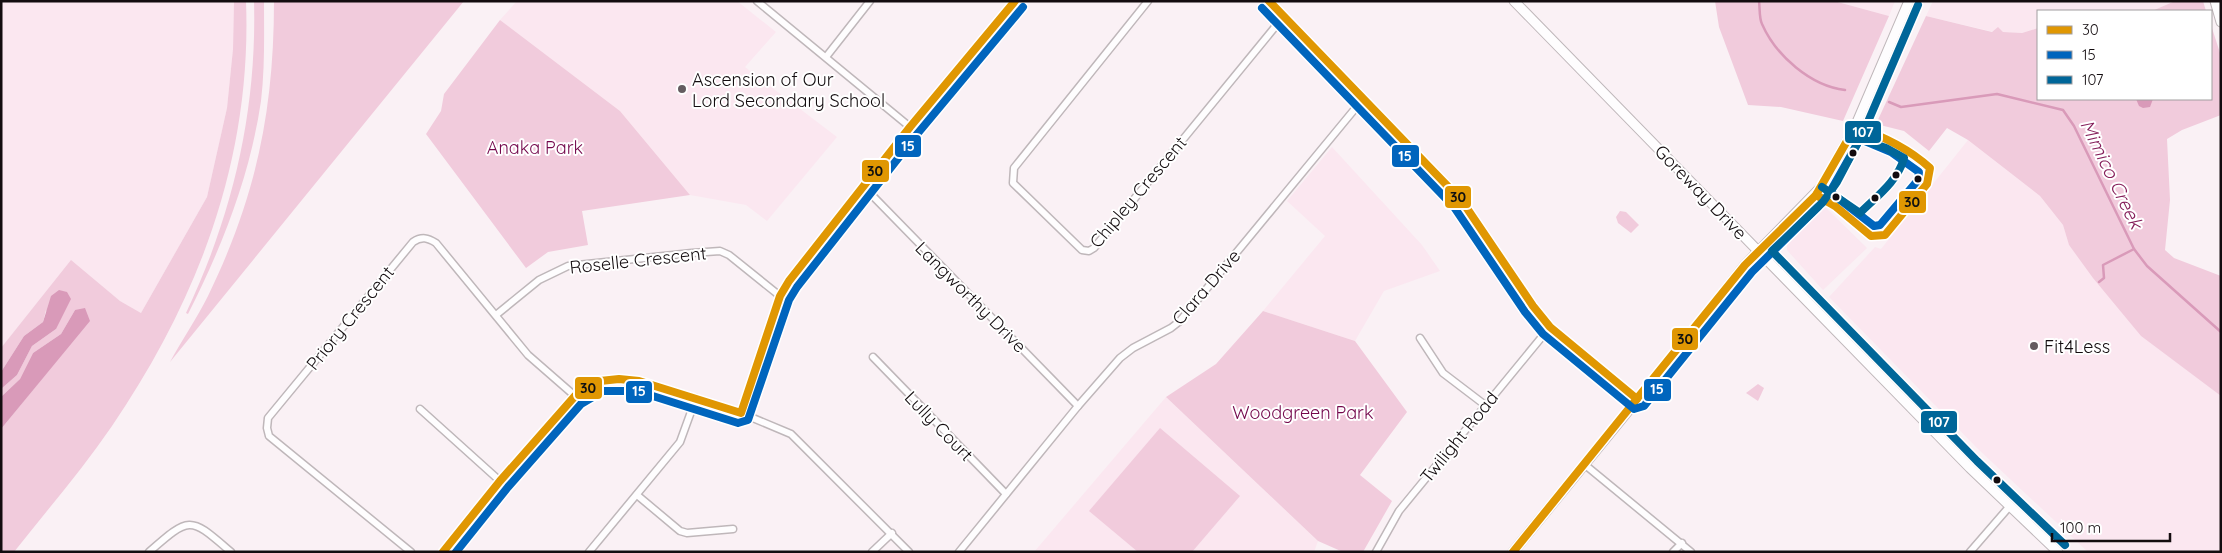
<svg xmlns="http://www.w3.org/2000/svg" width="2222" height="553" font-family="Quicksand,sans-serif">
<style>
.built{fill:#fbe7f0}
.green{fill:#f1cbdc}
.water{fill:#d99ab9}
.lines{fill:none;stroke-linecap:round;stroke-linejoin:round}
.stream{stroke:#d99ab9;stroke-width:2.5}
.minor-casing{stroke:#bfb7ba;stroke-width:9}
.tertiary-casing{stroke:#bfb7ba;stroke-width:11}
.secondary-casing{stroke:#bfb7ba;stroke-width:11}
.minor{stroke:#fefdfe;stroke-width:6}
.tertiary{stroke:#fefdfe;stroke-width:9}
.secondary{stroke:#fefdfe;stroke-width:9}
.bus-1-casing{stroke:#fff;stroke-width:11}
.bus-2-casing{stroke:#fff;stroke-width:11}
.bus-3-casing{stroke:#fff;stroke-width:11}
.bus-1{stroke:#e09702;stroke-width:8}
.bus-2{stroke:#0065bd;stroke-width:8}
.bus-3{stroke:#069;stroke-width:8}
.poi-dot{fill:#645c60;stroke:#fff;stroke-width:2}
.bus-dot{fill:#130c0f;stroke:#fff;stroke-width:2}
.labels{text-anchor:middle;dominant-baseline:central;stroke-width:4;stroke-linejoin:round;paint-order:stroke}
.poi-label{font-size:18px;fill:#130c0f;stroke:#fff;text-anchor:start}
.park-label{font-size:18px;fill:#73064b;stroke:#fff}
.street-label{font-size:18px;fill:#130c0f;stroke:#fff}
.water-label{font-size:19px;font-style:italic;fill:#851e5a;stroke:#fff}
.line-badge{stroke:#fff;stroke-width:2}
.badge-label{font-size:14px;text-anchor:middle;font-weight:bold;fill:#fff}
.pale-badge-label{font-size:14px;text-anchor:middle;font-weight:bold;fill:#111}
</style>
<rect width="100%" height="100%" fill="#faf1f5"/>
<g class="built">
<path d="M1,1H234L233,49L227,108L207,197L141,313L120,301L71,261L1,348Z"/>
<path d="M517,1H737L776,32L745,67L837,137L767,221L746,205L690,195L620,111L500,20Z"/>
<path d="M1834,1H1895L1889,16Z"/>
<path d="M1933,1H2175L2152,11H2038V28L2022,33L1994,32L1926,16Z"/>
<path d="M1968,140L2040,196L2063,225L2069,245L2141,336L2221,396V552H2088L1977,448L1829,297L1875,247L1881,249Z"/>
<path d="M1332,147L1422,245L1440,271L1384,291L1355,341L1263,311L1325,236L1287,201Z"/>
<path d="M1825,207L1867,248L1823,290L1787,250V245Z"/>
<path d="M1166,397L1318,541L1314,552H1034Z"/>
</g>
<g class="green">
<path d="M234,1H246C252,158 199,298 112,426C82,470 47,510 14,552H1V429L89,321L75,310L61,334L33,353L20,379L1,397V389L17,375L32,346L56,329L46,310L43,322L24,336L1,372V348L71,260L120,301L141,313L207,197L227,108L233,49Z"/>
<path d="M254,1H264C264,34 265,68 261,101C250,176 222,247 188,314L186,313C233,214 257,111 254,1Z"/>
<path d="M274,1H464L170,362C182,340 197,318 208,296C256,197 274,111 274,1Z"/>
<path d="M1715,1H1834L1889,16L1843,121L1781,107L1748,105L1719,27Z"/>
<path d="M2175,1H2203L2206,11H2152Z"/>
<path d="M1926,16L1992,32L1998,27L2003,32L2022,33L2038,28V99H2211V25L2221,56V115L2182,130L2167,139L2170,200L2165,250L2174,258L2221,276V396L2141,336L2093,278L2069,245L2063,225L2040,196L1968,140L1947,128L1929,151L1904,131L1876,124Z"/>
<path d="M500,20L620,111L690,195L582,211L588,245L548,252L526,268L426,134L441,111L444,94Z"/>
<path d="M1620,211L1626,212L1639,225L1631,233L1618,223L1616,217Z"/>
<path d="M1263,311L1355,341L1407,412L1360,475L1392,501L1363,552H1343L1318,541L1166,397L1216,364Z"/>
<path d="M1758,384L1764,388L1758,401L1746,393Z"/>
<path d="M1160,428L1240,496L1192,552H1138L1089,511Z"/>
</g>
<g class="water">
<path d="M2136,99H2153L2150,107L2143,108L2139,106Z"/>
<path d="M59,290L67,292L71,299L56,329L32,346L17,375L1,389V372L24,336L43,322L51,296Z"/>
<path d="M85,308L90,321L1,429V397L20,379L33,353L61,334L75,310Z"/>
</g>
<g class="lines">
<g class="stream">
<path d="M1759,1C1760,8 1759,18 1762,24C1776,56 1811,86 1845,90"/>
<path d="M1889,102L1901,107L1997,94L2063,110L2074,126L2134,249L2147,266L2221,332"/>
<path d="M2099,282L2104,278L2103,265L2134,249"/>
</g>
<g class="minor-casing">
<g id="minor">
<path d="M757,1L910,127"/>
<path d="M1148,1L1014,168L1013,183L1082,250L1089,251L1094,248L1284,16"/>
<path d="M1269,1L1462,201L1533,306L1550,327L1637,399"/>
<path d="M826,57L870,1"/>
<path d="M864,187L1078,406"/>
<path d="M496,315L539,280L568,266L692,253L720,251L729,255L780,296"/>
<path d="M1420,338L1443,373L1485,405"/>
<path d="M873,357L1006,494"/>
<path d="M420,409L500,481"/>
<path d="M741,413L780,296L789,281L910,127L1015,1"/>
<path d="M1584,464L1691,552"/>
<path d="M637,495L680,531L687,533L733,529"/>
<path d="M149,552C191,515 190,517 231,552"/>
<path d="M411,552L269,436L267,428L268,418L413,242C422,236 428,238 436,243L528,355L575,396"/>
<path d="M443,552L500,481L575,396L600,381L619,379L639,381L741,413L791,434L909,552"/>
<path d="M589,552L680,442L696,398"/>
<path d="M872,552L892,533"/>
<path d="M959,552L1078,406L1120,358L1133,348L1171,328L1180,321L1363,99"/>
<path d="M1376,552L1399,511L1550,327"/>
<path d="M1673,552L1682,543"/>
<path d="M1970,552L2009,507"/>
</g>
</g>
<g class="tertiary-casing">
<g id="tertiary">
<path d="M2215,1L2221,22"/>
<path d="M1513,552L1677,351L1745,265L1822,186L1855,127L1909,1"/>
</g>
</g>
<g class="secondary-casing">
<path id="secondary" d="M1514,1L1970,468L2058,552"/>
</g>
<use href="#minor" class="minor"/>
<use href="#tertiary" class="tertiary"/>
<use href="#secondary" class="secondary"/>
<g class="bus-1-casing">
<g id="bus-1">
<path d="M1269,1L1462,201L1533,306L1550,327L1637,399"/>
<path d="M1816,195L1835,206L1871,236L1885,235L1927,184L1930,168C1908,148 1883,136 1855,127"/>
<path d="M443,552L500,481L575,396L600,381L619,379L639,381L741,413L780,296L789,281L910,127L1015,1"/>
<path d="M1513,552L1745,265L1816,195L1855,127"/>
</g>
</g>
<g class="bus-2-casing">
<g id="bus-2">
<path d="M1262,8L1454,207L1525,312L1543,334L1634,409L1644,406L1752,272L1818,207"/>
<path d="M1860,139L1891,152L1919,172L1918,180L1880,225L1874,226L1830,192Z"/>
<path d="M456,552L508,487L581,404L603,391H637L738,423L748,420L789,300L797,287L918,133L1023,7"/>
</g>
</g>
<g class="bus-3-casing">
<g id="bus-3">
<path d="M1918,5L1864,131L1837,182L1823,202L1772,251L1977,461L2065,545"/>
<path d="M1822,187L1860,213C1876,197 1898,181 1904,158L1886,148L1852,136"/>
</g>
</g>
<use href="#bus-1" class="bus-1"/>
<use href="#bus-2" class="bus-2"/>
<use href="#bus-3" class="bus-3"/>
</g>
<g class="poi-dot">
<circle cx="682" cy="89" r="5"/>
<circle cx="2034" cy="346" r="5"/>
</g>
<g class="bus-dot">
<circle cx="1853" cy="153" r="4.5"/>
<circle cx="1896" cy="175" r="4.5"/>
<circle cx="1918" cy="179" r="4.5"/>
<circle cx="1836" cy="197" r="4.5"/>
<circle cx="1875" cy="198" r="4.5"/>
<circle cx="1997" cy="480" r="4.5"/>
</g>
<g class="labels">
<g class="poi-label">
<text x="692" y="79">Ascension of Our<tspan x="692" dy="21">Lord Secondary School</tspan></text>
<text x="2044" y="346">Fit4Less</text>
</g>
<g class="park-label">
<text x="535" y="147">Anaka Park</text>
<text x="1303" y="412">Woodgreen Park</text>
</g>
<g class="street-label">
<text transform="translate(1138 192) rotate(-50)">Chipley Crescent</text>
<text transform="translate(1701 192) rotate(46)">Goreway Drive</text>
<text transform="translate(638 260) rotate(-6)">Roselle Crescent</text>
<text transform="translate(1206 287) rotate(-49)">Clara Drive</text>
<text transform="translate(971 297) rotate(45)">Langworthy Drive</text>
<text transform="translate(350 318) rotate(-51)">Priory Crescent</text>
<text transform="translate(939 426) rotate(46)">Lully Court</text>
<text transform="translate(1459 437) rotate(-51)">Twilight Road</text>
</g>
<g class="water-label">
<text transform="translate(2112 174) rotate(64)">Mimico Creek</text>
</g>
</g>
<g class="line-badge">
<rect x="1844" y="120" width="38" height="24" rx="5" fill="#069"/>
<rect x="894" y="134" width="28" height="24" rx="5" fill="#0065bd"/>
<rect x="1391" y="144" width="29" height="24" rx="5" fill="#0065bd"/>
<rect x="861" y="159" width="29" height="24" rx="5" fill="#e09702"/>
<rect x="1444" y="185" width="28" height="24" rx="5" fill="#e09702"/>
<rect x="1898" y="190" width="29" height="24" rx="5" fill="#e09702"/>
<rect x="1671" y="327" width="28" height="24" rx="5" fill="#e09702"/>
<rect x="574" y="376" width="29" height="24" rx="5" fill="#e09702"/>
<rect x="1643" y="378" width="29" height="24" rx="5" fill="#0065bd"/>
<rect x="625" y="380" width="28" height="24" rx="5" fill="#0065bd"/>
<rect x="1920" y="410" width="38" height="24" rx="5" fill="#069"/>
</g>
<g class="badge-label">
<text x="1863" y="137">107</text>
<text x="908" y="151">15</text>
<text x="1405" y="161">15</text>
<text x="1657" y="394">15</text>
<text x="639" y="396">15</text>
<text x="1939" y="427">107</text>
</g>
<g class="pale-badge-label">
<text x="875" y="176">30</text>
<text x="1458" y="202">30</text>
<text x="1912" y="207">30</text>
<text x="1685" y="344">30</text>
<text x="588" y="393">30</text>
</g>
<rect width="2222" height="553" fill="none" stroke="#130c0f" stroke-width="5"/>
<rect x="2037" y="10" width="175" height="90" fill="#ffffff" stroke="#a19e9f"/>
<rect x="2047" y="26" width="25" height="8" fill="#e09702" stroke="#a19e9f"/>
<text x="2082" y="35" font-size="15" fill="#130c0f">30</text>
<rect x="2047" y="51" width="25" height="8" fill="#0065bd" stroke="#a19e9f"/>
<text x="2082" y="60" font-size="15" fill="#130c0f">15</text>
<rect x="2047" y="76" width="25" height="8" fill="#006699" stroke="#a19e9f"/>
<text x="2082" y="85" font-size="15" fill="#130c0f">107</text>
<path d="M2052 533v8h118v-8" fill="none" stroke="#130c0f" stroke-width="2.5"/>
<text x="2060" y="533" font-size="15" fill="#130c0f" stroke="#ffffff" stroke-width="4" paint-order="stroke">100 m</text>
</svg>
